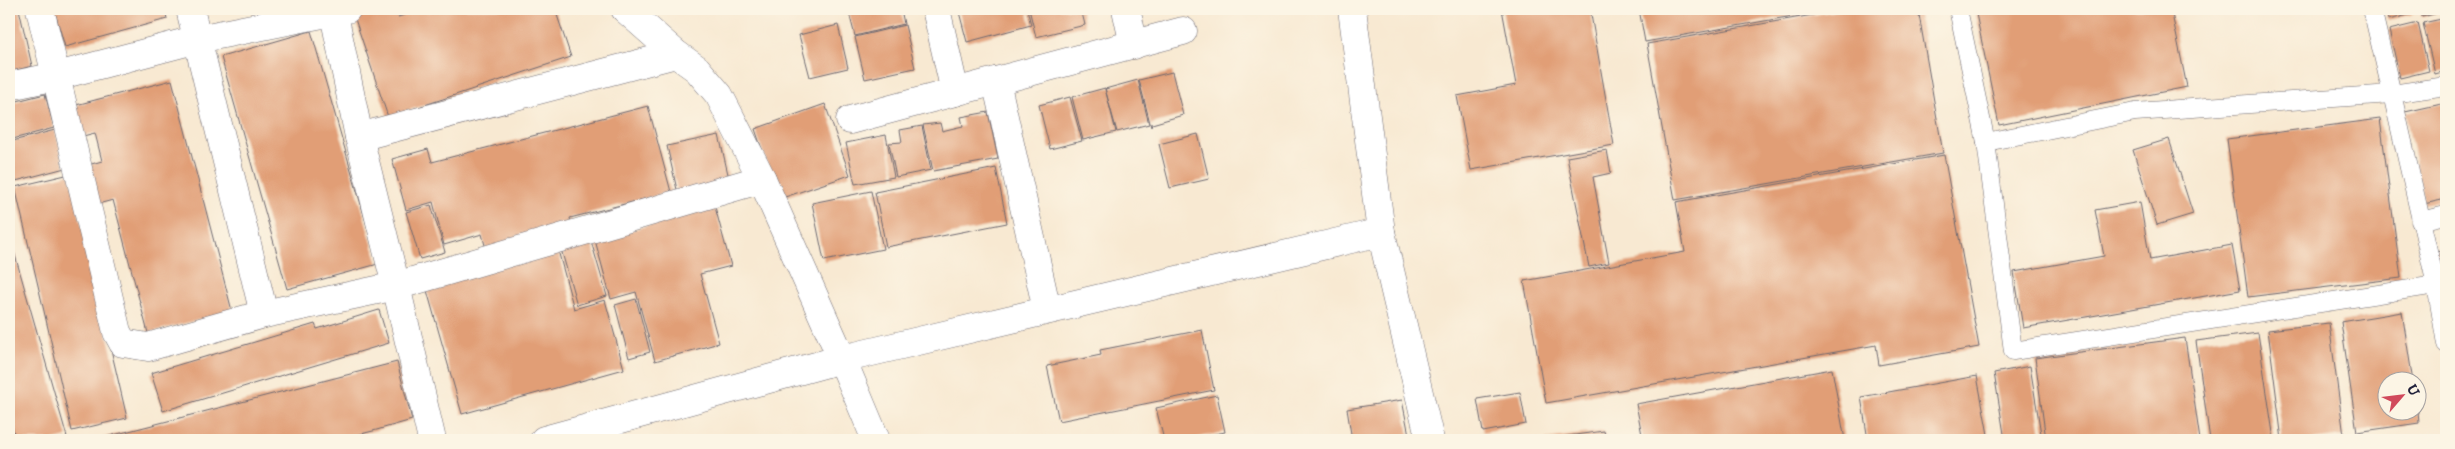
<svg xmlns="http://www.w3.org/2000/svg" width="2455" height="449" font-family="'IM FELL DW Pica',serif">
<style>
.building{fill:#e19e76}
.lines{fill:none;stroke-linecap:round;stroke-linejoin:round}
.lane-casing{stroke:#6d6870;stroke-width:19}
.street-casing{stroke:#6d6870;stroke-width:29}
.lane{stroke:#fff;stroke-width:18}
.street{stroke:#fff;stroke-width:28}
</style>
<rect width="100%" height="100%" fill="#fcf5e5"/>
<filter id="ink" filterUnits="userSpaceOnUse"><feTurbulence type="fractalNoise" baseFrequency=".02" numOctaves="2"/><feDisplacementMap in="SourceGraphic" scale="10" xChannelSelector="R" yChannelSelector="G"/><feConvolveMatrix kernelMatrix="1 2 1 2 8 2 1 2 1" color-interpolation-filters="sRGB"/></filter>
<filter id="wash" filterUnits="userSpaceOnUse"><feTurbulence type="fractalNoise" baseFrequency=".0096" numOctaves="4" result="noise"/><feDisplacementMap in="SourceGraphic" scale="20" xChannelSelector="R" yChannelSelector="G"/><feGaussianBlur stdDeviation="1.12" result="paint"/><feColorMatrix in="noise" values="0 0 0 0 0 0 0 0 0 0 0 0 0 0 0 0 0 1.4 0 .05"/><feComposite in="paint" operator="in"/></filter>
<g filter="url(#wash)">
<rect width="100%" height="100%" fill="#f8e9d2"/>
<g id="blocks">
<g class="building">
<path d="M9,9H19L32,66L9,72Z"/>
<path d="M54,9H165L167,19L65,47Z"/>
<path d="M365,9H395L398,17L424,9L428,12L438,9H555L571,57L388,117L353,13Z"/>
<path d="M848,9H901L904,24L855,36Z"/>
<path d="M970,9H1027L1031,25L967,42L959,12Z"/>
<path d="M1029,9H1081L1085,25L1036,37Z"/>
<path d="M1502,9H1590L1614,145L1471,170L1457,96L1516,85Z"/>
<path d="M1639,9H1827V10L1645,42Z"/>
<path d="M1847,9H1918L1943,153L1675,200L1647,44Z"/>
<path d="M1975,9H2171L2187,87L1999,125Z"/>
<path d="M2386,9H2416L2417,13L2388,20Z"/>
<path d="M2420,9H2446V11L2422,17Z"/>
<path d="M2446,18V71L2435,74L2423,23Z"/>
<path d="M2418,23L2429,71L2400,78L2389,30Z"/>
<path d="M838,25L848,68L810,77L799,35Z"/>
<path d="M905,25L915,68L865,79L855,37Z"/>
<path d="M311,31L378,264L287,289L221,57Z"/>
<path d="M1172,72L1183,115L1152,124L1151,127L1139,80Z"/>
<path d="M172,80L232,311L148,333L113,200L98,204L88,165L102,161L95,133L83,136L76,105Z"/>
<path d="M1138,80L1149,124L1117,132L1105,89Z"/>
<path d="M1105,88L1116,132L1083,140L1072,97Z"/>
<path d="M45,94L54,128L9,140V103Z"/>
<path d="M1070,97L1082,141L1050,149L1039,105Z"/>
<path d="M2446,103V199L2424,204L2405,112Z"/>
<path d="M825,104L850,175L779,199L755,129Z"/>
<path d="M648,106L671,192L570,218L572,226L486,249L482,234L444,245L433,202L406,210L392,159L428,149L432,162Z"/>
<path d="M988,112L998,159L933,171L923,125L940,123L942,131L950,129L963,126L961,117Z"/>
<path d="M2380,119L2401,278L2248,297L2227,139Z"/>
<path d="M922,126L931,170L896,177L889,143L902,142L900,130Z"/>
<path d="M55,130L65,168L12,182L9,169V142Z"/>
<path d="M1198,134L1209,179L1170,188L1159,144Z"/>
<path d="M719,135L730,183L678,194L667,146Z"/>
<path d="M886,135L894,177L855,184L846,143Z"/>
<path d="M2169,139L2193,214L2157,225L2133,150Z"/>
<path d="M1607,150L1611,173L1593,177L1609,263L1589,267L1567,157Z"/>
<path d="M1944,155L1979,347L1879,365L1876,345L1546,403L1524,281L1685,252L1676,202Z"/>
<path d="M996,168L1007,223L886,247L875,192Z"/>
<path d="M70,174L127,418L72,431L15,187Z"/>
<path d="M871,191L883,249L824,261L812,203Z"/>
<path d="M2140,202L2150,260L2232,245L2240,290L2023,328L2014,272L2104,256L2095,210Z"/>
<path d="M431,205L445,252L420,259L406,212Z"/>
<path d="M715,207L731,266L700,274L719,343L655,361L636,292L611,299L595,240Z"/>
<path d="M9,234L67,437L55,440H16L9,415Z"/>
<path d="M591,241L607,296L577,305L561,249Z"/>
<path d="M2446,249V299L2436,251Z"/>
<path d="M558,250L574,309L605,300L624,369L462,414L426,287Z"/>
<path d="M636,299L650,352L629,358L615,305Z"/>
<path d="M379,310L389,343L163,411L151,373L315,324L317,329Z"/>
<path d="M2402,312L2413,382H2388V412H2418L2419,423L2357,432L2341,322Z"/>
<path d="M2329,323L2344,436L2312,440H2282L2268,330Z"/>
<path d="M1202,330L1214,390L1059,421L1047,366L1101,355L1100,350Z"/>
<path d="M2258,333L2274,440H2210L2196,341Z"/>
<path d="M2185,338L2200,440H2046L2035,358Z"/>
<path d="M397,362L412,420L373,431L336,440H94Z"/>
<path d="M2030,366L2042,440H2005L1994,373Z"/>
<path d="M1832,369L1845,440H1643L1636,404Z"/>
<path d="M1977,376L1989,440H1868L1861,397Z"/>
<path d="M1520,392L1526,424L1483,432L1477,399Z"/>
<path d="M1217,395L1225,432L1186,440H1164L1156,408Z"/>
<path d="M1402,400L1410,440H1352L1347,409Z"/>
<path d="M1604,431L1606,440H1546V439Z"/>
<path d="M2421,437L2422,440H2402V439Z"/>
</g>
</g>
</g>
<g filter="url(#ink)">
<use href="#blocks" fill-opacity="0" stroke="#6d6870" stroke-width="1"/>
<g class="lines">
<g class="lane-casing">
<g id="lane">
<path d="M1958,9L1986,142L2013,351L2436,285"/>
<path d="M2446,86L2392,94L2436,285L2446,344"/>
<path d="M1986,142L2135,112L2392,94L2372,9"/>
<path d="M2420,221L2446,215"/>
</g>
</g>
<g class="street-casing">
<g id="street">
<path d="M40,9L117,332L123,343L148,347L264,314L396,286L762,179"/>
<path d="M190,9L264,314"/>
<path d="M333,9L359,137L396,286L432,440"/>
<path d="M625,9L676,54L697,69L719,95L762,179L842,359L876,440"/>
<path d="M936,9L955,92"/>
<path d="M1126,9L1134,45"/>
<path d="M1352,9L1381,232L1430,440"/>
<path d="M996,81L1047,310"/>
<path d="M9,86L57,76L198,39L347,9"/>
<path d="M850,120L1183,31"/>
<path d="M359,137L676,54"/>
<path d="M544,440L842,359L1381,232"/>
</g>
</g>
<use href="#lane" class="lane"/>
<use href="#street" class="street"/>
</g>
</g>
<rect width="2455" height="449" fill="none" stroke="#fcf5e5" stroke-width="30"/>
<g transform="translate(2402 396) rotate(62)"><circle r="24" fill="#fcf5e5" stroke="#a5a1a1"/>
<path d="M0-4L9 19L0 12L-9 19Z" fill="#d1495b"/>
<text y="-8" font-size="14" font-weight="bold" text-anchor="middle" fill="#22223b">U</text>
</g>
</svg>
